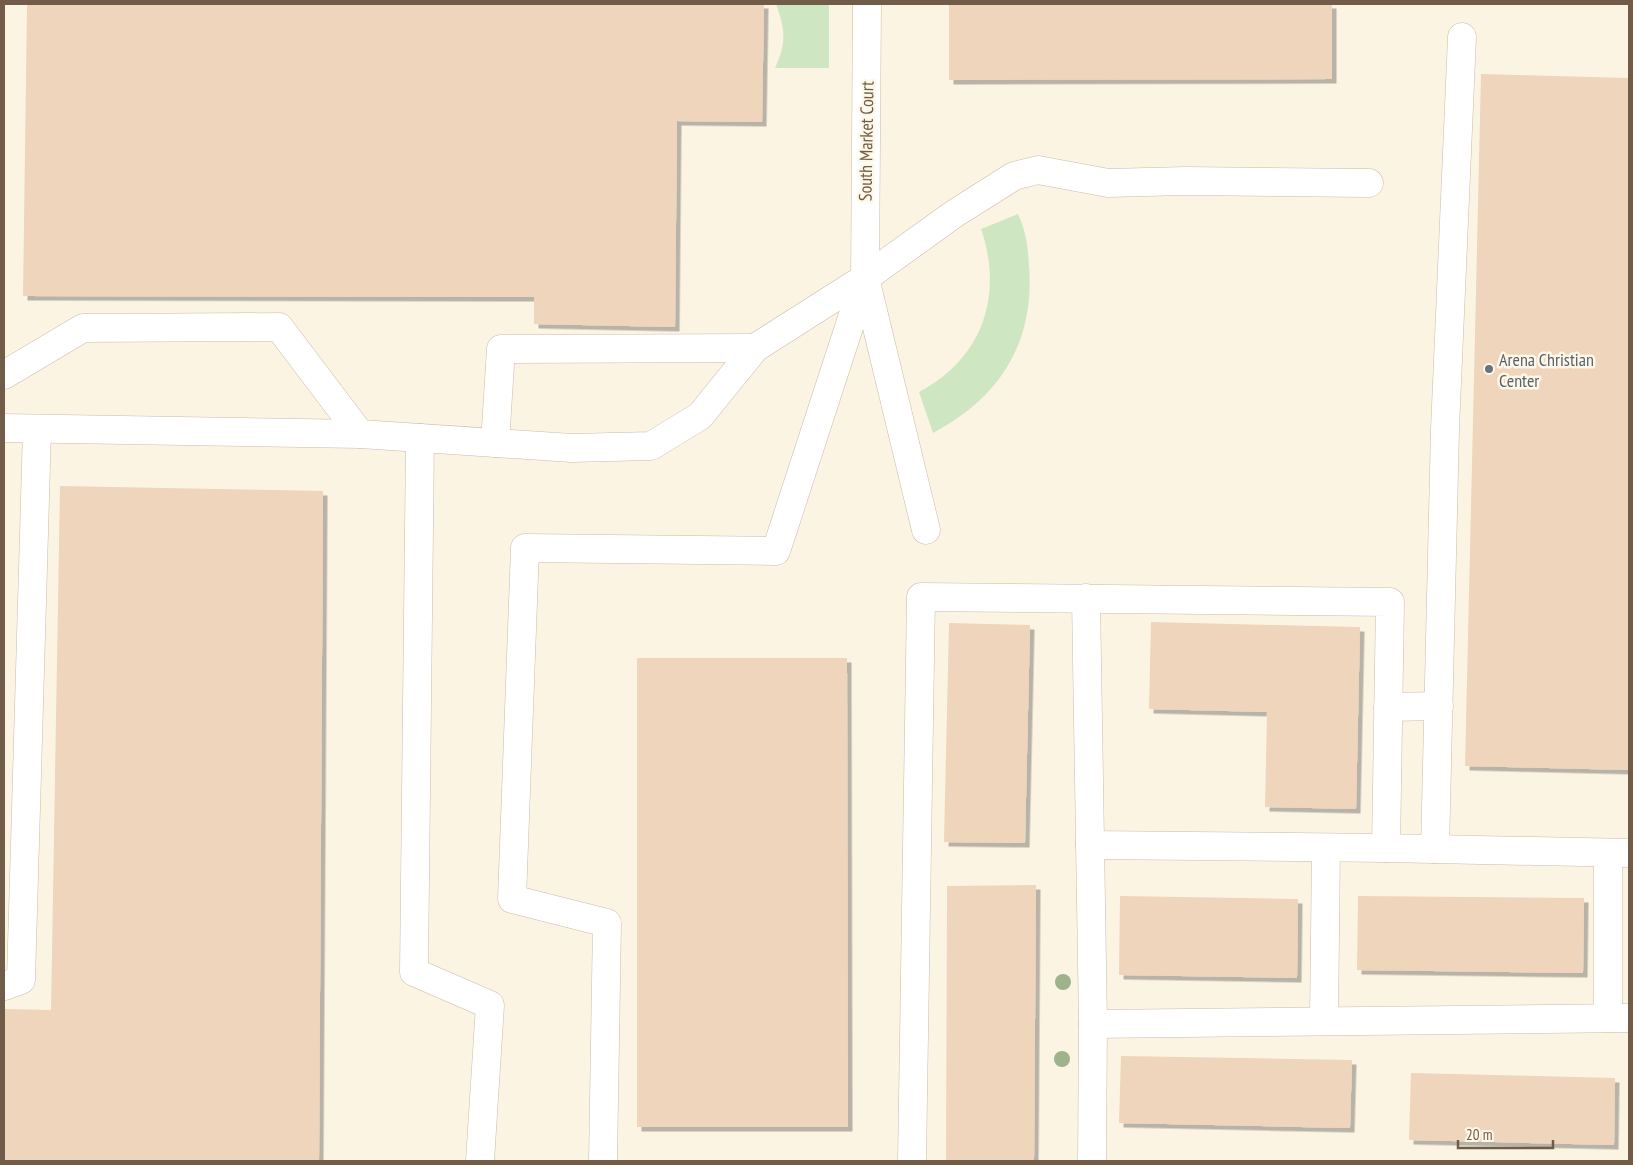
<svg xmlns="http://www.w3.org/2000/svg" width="1633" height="1165" font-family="'PT Sans Narrow',sans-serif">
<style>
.green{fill:#cee7c2}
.building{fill:#efd5bc;filter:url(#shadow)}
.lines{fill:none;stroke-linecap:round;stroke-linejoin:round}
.minor-casing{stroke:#cbbcaa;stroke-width:29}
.minor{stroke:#fff;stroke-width:28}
.tree{fill:#9eb28c}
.worship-dot{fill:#6b7280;stroke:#fef8e8;stroke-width:2}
.labels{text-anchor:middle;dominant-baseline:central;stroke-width:5;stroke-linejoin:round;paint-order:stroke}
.street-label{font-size:18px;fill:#715c4a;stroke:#fef8e8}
.worship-label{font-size:18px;fill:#5b616d;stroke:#fef8e8;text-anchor:start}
</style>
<defs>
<filter id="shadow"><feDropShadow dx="4.5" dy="4.5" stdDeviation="0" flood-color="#0004"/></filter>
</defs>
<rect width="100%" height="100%" fill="#fbf4e3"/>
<g class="green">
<path d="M776,4H829V68H775C787,43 785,29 776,4Z"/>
<path d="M1018,214C1026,231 1028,247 1029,266C1035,342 1000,398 933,433L919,392C982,359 1004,296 981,229Z"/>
</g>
<g class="building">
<path d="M27,4H764L762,122L677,121L675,327L534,324V297L23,296Z"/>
<path d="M949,4H1332V79L949,80Z"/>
<path d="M1481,74L1629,78V770L1465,766Z"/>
<path d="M60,486L323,491L319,1161H4V1009L51,1010Z"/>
<path d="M1151,622L1360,627L1356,809L1265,807L1267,712L1149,709Z"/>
<path d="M949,623L1030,625L1025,843L944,842Z"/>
<path d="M637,658H847L848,1127H637Z"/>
<path d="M1036,885L1034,1161H946L947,886Z"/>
<path d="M1120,896L1298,899L1297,978L1119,975Z"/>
<path d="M1358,896L1584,898L1583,973L1357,970Z"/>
<path d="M1121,1056L1352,1060L1350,1128L1119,1123Z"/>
<path d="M1411,1073L1615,1078L1614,1145L1409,1140Z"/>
</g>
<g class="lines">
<g class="minor-casing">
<g id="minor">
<path d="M867,4L865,278L926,530"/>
<path d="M4,375L83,328L279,327L360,434"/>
<path d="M4,428L360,434L572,448L651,446L700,416L755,348L865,278L954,214L1014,176L1038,170L1108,183L1186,181L1369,183"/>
<path d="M420,438L414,972L490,1005L480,1161"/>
<path d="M495,443L501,349L755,348"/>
<path d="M1086,598L1093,1024L1092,1161"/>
<path d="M1388,707L1439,706"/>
<path d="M1090,845L1386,848"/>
<path d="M1435,849L1445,429L1462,37"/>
<path d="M1608,853V1018"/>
<path d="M4,986L21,980L37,430"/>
<path d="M1324,1021L1326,848"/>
<path d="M1093,1024L1629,1018"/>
<path d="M603,1161L607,923L512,899L525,548L776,551L865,278"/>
<path d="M912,1161L921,597L1390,602L1386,848L1629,853"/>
</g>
</g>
<use href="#minor" class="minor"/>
</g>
<g class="tree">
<circle cx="1063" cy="982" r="8"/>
<circle cx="1062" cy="1059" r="8"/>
</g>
<circle class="worship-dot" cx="1489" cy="369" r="5"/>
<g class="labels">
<g class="street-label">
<text transform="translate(866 141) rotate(-89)">South Market Court</text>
</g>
<g class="worship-label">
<text x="1499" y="359">Arena Christian<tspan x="1499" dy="21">Center</tspan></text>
</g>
</g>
<rect width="1633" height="1165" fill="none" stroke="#715c4a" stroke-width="10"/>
<path d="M1458 1140v8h95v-8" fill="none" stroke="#715c4a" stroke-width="2.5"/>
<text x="1466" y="1140" font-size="15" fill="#715c4a" stroke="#fef8e8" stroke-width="4" paint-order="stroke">20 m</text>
</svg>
